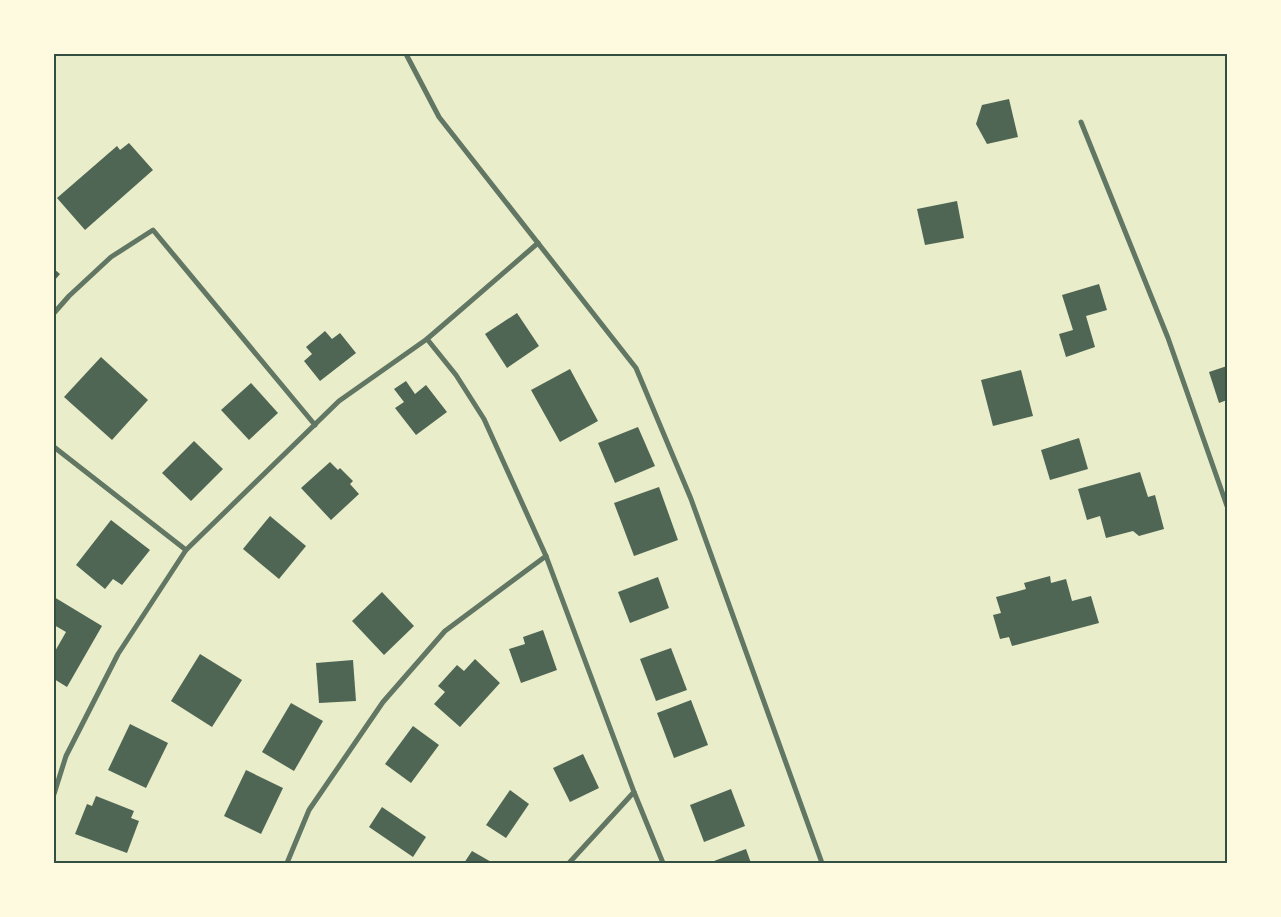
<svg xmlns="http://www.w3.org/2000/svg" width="1281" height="917" font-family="'DM Sans',sans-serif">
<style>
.building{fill:#4f6655}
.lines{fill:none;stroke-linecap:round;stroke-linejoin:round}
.minor{stroke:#617663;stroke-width:5}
.neatline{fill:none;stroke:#344e41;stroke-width:2}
</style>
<rect width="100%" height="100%" fill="#e9edc9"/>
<g class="building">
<path d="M1009,99L1018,137L987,144L976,124L982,105Z"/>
<path d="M129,143L153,170L85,230L57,198L117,146L120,150Z"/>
<path d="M957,201L964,238L925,245L917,209Z"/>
<path d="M54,269L60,274L54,281Z"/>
<path d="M1099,284L1107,310L1086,316L1095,347L1066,357L1059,334L1073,330L1062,295Z"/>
<path d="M517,313L539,346L507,368L485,334Z"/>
<path d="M325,331L332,339L340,333L356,353L320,381L304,361L312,354L306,347Z"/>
<path d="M101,357L148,400L112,440L64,397Z"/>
<path d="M1227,366V400L1219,403L1209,372Z"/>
<path d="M570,369L598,421L560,442L531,390Z"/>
<path d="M1021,370L1033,416L993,426L981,380Z"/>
<path d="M406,381L415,394L426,385L447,412L416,435L395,408L404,402L394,389Z"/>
<path d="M251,383L278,413L249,440L221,410Z"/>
<path d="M638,427L655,466L615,483L598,443Z"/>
<path d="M1079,438L1088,469L1050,480L1041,450Z"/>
<path d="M194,441L223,469L191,501L162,473Z"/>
<path d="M330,462L338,470L340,468L353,481L350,484L359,494L331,520L301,488Z"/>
<path d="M1140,472L1148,497L1155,495L1164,529L1139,536L1133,531L1106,538L1100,516L1087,520L1078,489Z"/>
<path d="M659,487L678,540L634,556L614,503Z"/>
<path d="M270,516L306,546L279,579L243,549Z"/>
<path d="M111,520L150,550L122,585L113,579L105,589L76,565Z"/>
<path d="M1050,576L1051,583L1066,579L1072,601L1091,596L1099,623L1012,646L1009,637L1000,639L993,615L1001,613L996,597L1026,589L1024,583Z"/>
<path d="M658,577L669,608L630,623L618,592Z"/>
<path d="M382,592L414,626L384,655L352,621Z"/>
<path d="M54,597L102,626L67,687L54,679V653L66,632L54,625Z"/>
<path d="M543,630L557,670L521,683L509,649L525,644L523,637Z"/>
<path d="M671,648L687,690L656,701L640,659Z"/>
<path d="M200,654L242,680L212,727L171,701Z"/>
<path d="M475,659L500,683L460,727L434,704L445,692L438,686L457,665L464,671Z"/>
<path d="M353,660L356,701L319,703L316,663Z"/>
<path d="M691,700L708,745L674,758L657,713Z"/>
<path d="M291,703L323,721L294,771L262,752Z"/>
<path d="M130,724L168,743L146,788L108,770Z"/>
<path d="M413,726L439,745L411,783L385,764Z"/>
<path d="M583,754L599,788L570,802L553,768Z"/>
<path d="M246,770L283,788L261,834L224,816Z"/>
<path d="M731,789L745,826L704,842L690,805Z"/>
<path d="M510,790L529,804L506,838L486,825Z"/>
<path d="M96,796L134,811L131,818L139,821L127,853L75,834L87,804L92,806Z"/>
<path d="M382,807L426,837L413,857L369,827Z"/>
<path d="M746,849L751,863H715L714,861Z"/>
<path d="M472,851L493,863H464Z"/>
</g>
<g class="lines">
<g class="minor">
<path d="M406,54L439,117L636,368L691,499L822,863"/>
<path d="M1081,122L1168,338L1227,506"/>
<path d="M54,313L69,296L111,257L153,230L315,425"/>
<path d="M427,339L456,375L484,419L546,556L634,792L663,863"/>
<path d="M54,447L186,550"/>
<path d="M54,794L66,756L118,654L186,550L339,401L427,339L538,243"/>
<path d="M287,863L309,810L383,702L445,631L546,556"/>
<path d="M569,863L634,792"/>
</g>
</g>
<rect width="1281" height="917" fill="none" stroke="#fefae0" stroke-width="110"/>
<rect x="55" y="55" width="1171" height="807" class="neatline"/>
</svg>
